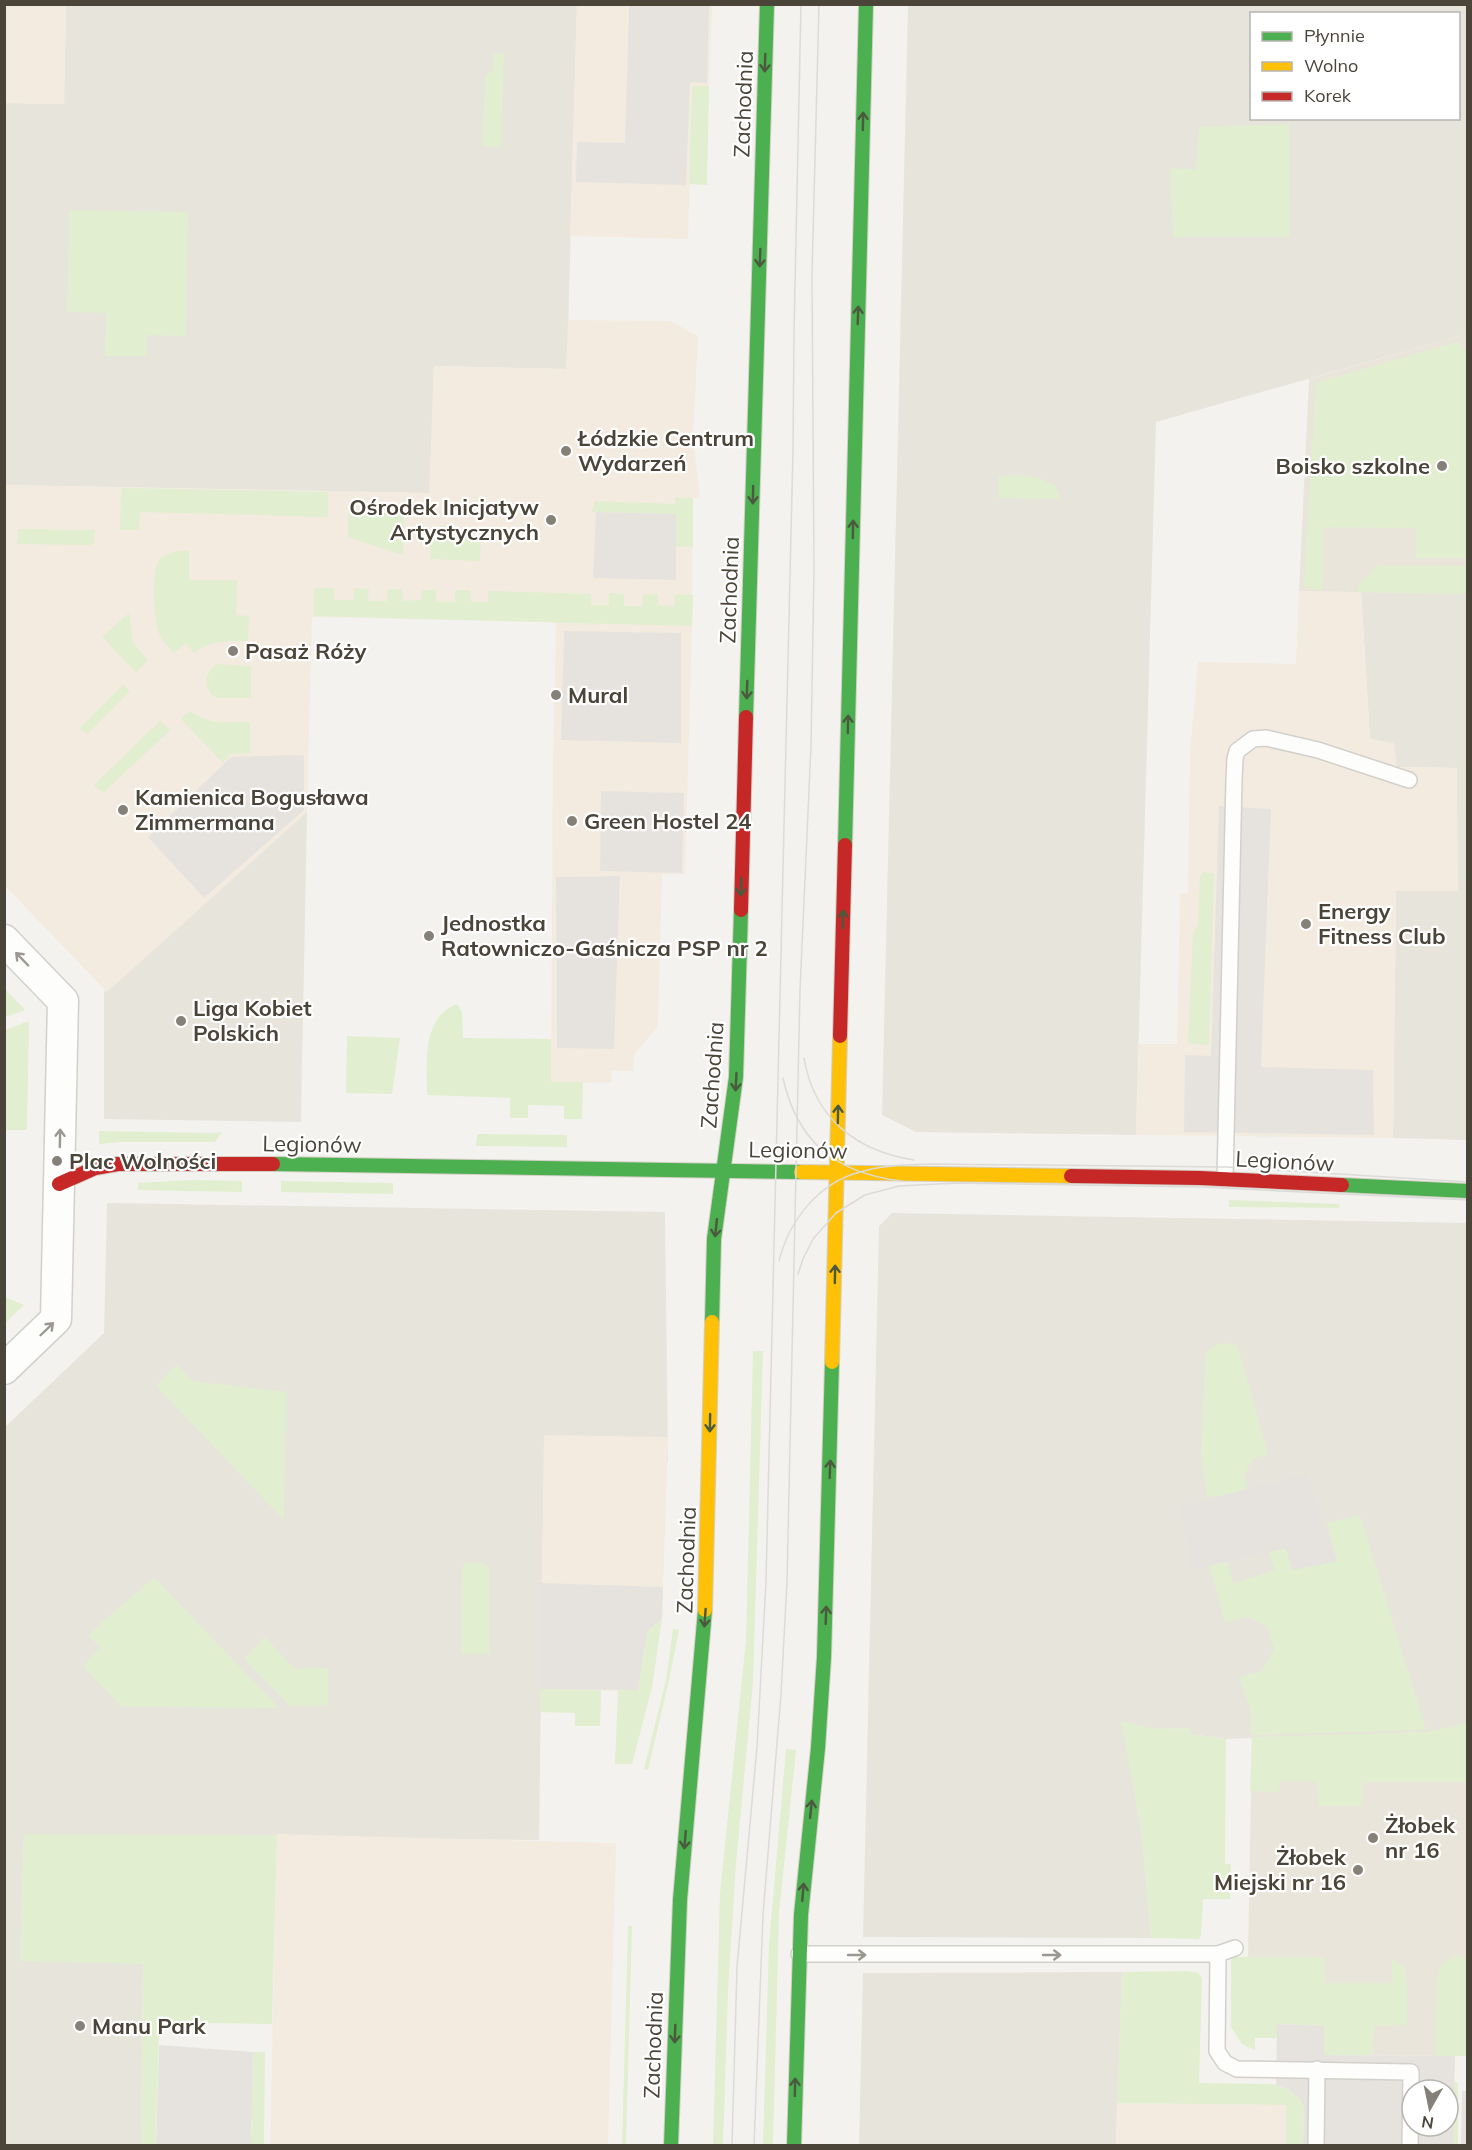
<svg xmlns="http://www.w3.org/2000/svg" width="1472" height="2150" font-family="Mulish,sans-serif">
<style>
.residential{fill:#e7e4dc;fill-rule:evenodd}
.commercial{fill:#f3ebdf}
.education{fill:#eae5da}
.green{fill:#e1eecf}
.parking{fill:#e6e3df;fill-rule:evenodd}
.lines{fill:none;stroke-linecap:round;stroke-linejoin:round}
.lane-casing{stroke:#d2d0cb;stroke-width:18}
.street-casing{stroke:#d2d0cb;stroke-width:33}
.fast-casing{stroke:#d3cfc5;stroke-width:16}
.slow-casing{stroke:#d3cfc5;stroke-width:16}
.jam-casing{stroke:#d3cfc5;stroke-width:16}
.lane{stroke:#fdfdfc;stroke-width:15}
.street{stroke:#fdfdfc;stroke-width:30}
.fast{stroke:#4caf50;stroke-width:14}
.slow{stroke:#ffc107;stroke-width:14}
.jam{stroke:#c62828;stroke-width:14}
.tram{stroke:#dbdbda;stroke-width:1.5}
.oneway{stroke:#4b593e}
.oneway2{stroke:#9b9791}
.poi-dot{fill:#868178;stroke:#fff;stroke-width:2}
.labels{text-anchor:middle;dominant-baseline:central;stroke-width:4.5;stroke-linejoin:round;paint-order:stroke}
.street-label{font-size:22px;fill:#4b4439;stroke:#fff}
.poi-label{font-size:22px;font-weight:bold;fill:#4b4439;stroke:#fff;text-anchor:start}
</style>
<rect width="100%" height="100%" fill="#f4f2ee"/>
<g class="residential">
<path d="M66,5H577L567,369L434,366L430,493L5,485V103L64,104Z"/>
<path d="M908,5H1467V338L1466,334L1156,422L1136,1135L916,1132L882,1115ZM1252,14H1458V118H1252Z"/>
<path d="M1361,592L1467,594V1140L1393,1138L1396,890L1457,768L1397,767L1370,739Z"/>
<path d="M307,812L301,1122L104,1119V992Z"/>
<path d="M107,1203L665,1212L668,1462L544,1461L539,1840L24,1835L20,1961L143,1962L141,2145L5,2146V1427L104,1333Z"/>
<path d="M892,1213L1467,1223V1723L1429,1732L1226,1739L1191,1734L1189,1728L1153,1729L1122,1722L1142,1834L1151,1938L863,1937L879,1226Z"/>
<path d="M1122,1972L1116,2145L859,2146L863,1973Z"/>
</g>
<g class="commercial">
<path d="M5,4L66,5L64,104L5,103Z"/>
<path d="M577,5H712L709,86H692L688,239L570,236Z"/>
<path d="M568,320L670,321L698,336L693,436L700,498H693L692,626L685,874H662L658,1026L634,1055L633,1071H612L611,1083L551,1082L553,763L556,622L312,617L307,812L107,992L5,886V485L429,493L434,366L566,369Z"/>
<path d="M1299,591L1361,592L1370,739L1394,743L1397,767L1457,768L1458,891H1396L1393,1138L1136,1135L1139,1044H1177L1180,893H1188L1190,752L1198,662L1296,664Z"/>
<path d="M544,1435L668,1437L662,1618L651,1692L540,1689Z"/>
<path d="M277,1834L616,1843L608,2145L270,2146Z"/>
<path d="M1117,2103L1287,2105L1286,2145L1116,2146Z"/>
</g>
<g class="education">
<path d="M1466,334L1467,594L1299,591L1309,379Z"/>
<path d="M1467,1723V2056L1324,2055L1325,1957H1248L1252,1737L1429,1732Z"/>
</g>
<g class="green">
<path d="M493,53L504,54L501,147L482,146L485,76L493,69Z"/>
<path d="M692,86H709L707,185L689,184Z"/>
<path d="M1289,124L1290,237H1173L1170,168L1196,170L1199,127Z"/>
<path d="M69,210L188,212L186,336L147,335V356H105L106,313L67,312Z"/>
<path d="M1460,341L1468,358L1467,558H1416V528L1324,527L1323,591L1304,586L1316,383Z"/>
<path d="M1018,475L1038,478L1055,485L1061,499L999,498L998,477Z"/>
<path d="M121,488L328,492V517L140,512L139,530H120Z"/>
<path d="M676,497L693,498V547H676V514L592,512L595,501L675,504Z"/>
<path d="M348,511L404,513L403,555L348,537Z"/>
<path d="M447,525V535H481L480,561L430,559V529L440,528V526Z"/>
<path d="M18,529L95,530L94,543L90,545L18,544L16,541L18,540Z"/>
<path d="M178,551H189V580H237L236,615L249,616L248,641C228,641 211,639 194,653L186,643L174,653C167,646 161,640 158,630C154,619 152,572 158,562C162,555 170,553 178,551Z"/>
<path d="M1378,565L1467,566V594L1356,592L1360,583Z"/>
<path d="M314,588H334V600H354V588L369,589L368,601H387L388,589H402L403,601L421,600L422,590H436V601L455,602V590H470L471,602H488V591L591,594V605H609V593L624,594V606H642L643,595L658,594V605L674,606L675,595H693L692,626L314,616Z"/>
<path d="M129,613L133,642L148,661L136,672L102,637Z"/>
<path d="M218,664L251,666V698H217C202,690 203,671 218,664Z"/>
<path d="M123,685L130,691L87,734L80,728Z"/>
<path d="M190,711C208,725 229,722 250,722V753L230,754L223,763L181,719Z"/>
<path d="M160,721L170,730L103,793L94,785Z"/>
<path d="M1203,872L1214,873L1209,1045L1188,1043L1193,933L1198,925L1200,876Z"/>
<path d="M5,989L25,1010L5,1017Z"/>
<path d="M457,1004L462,1012L463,1038L551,1039V1082H583L582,1119H564V1106L528,1105V1118H510V1098L427,1095C427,1065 421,1017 457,1004Z"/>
<path d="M29,1021L27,1130H5V1030Z"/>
<path d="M347,1036L400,1038L392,1094L346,1093Z"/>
<path d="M99,1131L212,1133L222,1132L215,1142H120L99,1144Z"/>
<path d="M477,1134L567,1135V1147L476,1146Z"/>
<path d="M192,1180L242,1181V1192L138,1190V1183Z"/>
<path d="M281,1181L393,1183V1194L281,1192Z"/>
<path d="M1229,1200L1340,1204L1339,1208L1229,1207Z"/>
<path d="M5,1297L24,1305L5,1323Z"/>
<path d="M1230,1343L1238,1347L1268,1454L1253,1459L1244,1476L1247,1489L1216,1497L1207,1496L1201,1455L1205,1356C1211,1345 1218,1344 1230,1343Z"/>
<path d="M753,1351H763L753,1683L736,1863L728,1991L723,2145H713L720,1893L746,1640Z"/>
<path d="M177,1364L192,1381L286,1392L284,1520L156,1386Z"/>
<path d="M1360,1515L1426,1730L1251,1735V1712L1239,1677L1262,1671L1274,1649L1268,1627L1248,1617L1225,1622L1209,1565L1227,1561L1233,1584L1275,1570L1269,1552L1286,1548L1292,1570L1337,1561L1327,1523Z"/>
<path d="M467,1562L483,1563L489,1567V1654H461L462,1567Z"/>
<path d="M154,1577L279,1708L122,1707L83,1667L100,1647L88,1635Z"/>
<path d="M662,1618L652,1687L632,1764H615L618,1690H638L647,1631Z"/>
<path d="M673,1629L679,1630L669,1680L648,1770L644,1769L666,1680Z"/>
<path d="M265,1637L294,1669L328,1668V1706H290L244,1659Z"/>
<path d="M540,1689L601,1690L600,1726H575V1713L541,1712Z"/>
<path d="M1121,1721L1153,1729L1190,1728L1191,1734L1226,1739L1225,1864H1231L1230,1899H1203L1201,1935L1199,1939L1151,1938L1142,1834Z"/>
<path d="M1467,1723V1782H1363V1806H1318L1317,1781H1280L1279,1792L1250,1791L1252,1737L1429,1732Z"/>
<path d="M786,1749L796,1750L779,1913L773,2145H763L769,1944Z"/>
<path d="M24,1834L277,1835L272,2024L159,2022L156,2145H141L143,1964L20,1961Z"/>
<path d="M628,1926H632L626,2145L622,2146Z"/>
<path d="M1455,1956L1467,1957V2056H1435L1437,1976C1439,1965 1445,1961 1455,1956Z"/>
<path d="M1231,1957H1325V1983H1391L1392,1958L1404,1966L1406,1974V2025L1374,2026L1373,2055H1324V2026L1277,2024V2038H1255V2050L1242,2044L1231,2027Z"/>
<path d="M1188,1971L1198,1973L1202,1978L1199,2083L1273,2084L1288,2089L1301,2100L1304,2107L1303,2145H1286V2105L1117,2103L1122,1972Z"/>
<path d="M253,2052H265L264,2145H251Z"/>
<path d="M1441,2082H1456L1458,2084V2145H1453V2090Z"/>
</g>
<g class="parking">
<path d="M629,5H709L707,83L690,82L686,185L576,182L577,142L625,143Z"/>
<path d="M596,512L676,514V580L593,578Z"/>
<path d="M564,631L681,633V743L561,740Z"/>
<path d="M304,755V810L204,898L148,837L231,757Z"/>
<path d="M601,791L684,793L682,873L600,871Z"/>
<path d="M1219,806L1271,809L1261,1067L1373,1070L1374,1135L1184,1132L1185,1055L1211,1056Z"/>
<path d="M620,876L614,1049L557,1048L556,877Z"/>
<path d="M1307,1474L1337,1561L1292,1570L1286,1548L1191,1570L1181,1506Z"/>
<path d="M540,1583L663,1587L662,1618L647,1631L638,1690L540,1689Z"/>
<path d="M1277,2024L1324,2026V2055L1455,2056L1453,2145H1303L1304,2107L1301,2100L1288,2089L1276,2085ZM1412,2090H1448V2126H1412Z"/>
<path d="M159,2045L253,2052L251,2145H156Z"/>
<path d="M1462,2091H1467V2145H1461Z"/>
</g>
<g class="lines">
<g class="lane-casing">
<g id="lane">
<path d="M1225,1179L1234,779L1235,759L1237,751L1253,739L1266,738L1318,750L1409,780"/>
<path d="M1235,1948L1218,1954L1217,2051L1225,2063L1237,2069L1411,2072L1410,2146"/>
<path d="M799,1954H1218"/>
<path d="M1316,2146L1317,2069"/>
</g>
</g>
<g class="street-casing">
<path id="street" d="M4,940L63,1001L56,1319L4,1369"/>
</g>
<g class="fast-casing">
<g id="fast">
<path d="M746,717L767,4"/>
<path d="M845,845L866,4"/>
<path d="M273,1164L801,1172"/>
<path d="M1342,1185L1468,1191"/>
<path d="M712,1322L714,1239L736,1077L741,910"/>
<path d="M671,2146L680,1900L705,1610"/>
<path d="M794,2146L801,1915L818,1748L824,1657L832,1362"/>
</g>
</g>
<g class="slow-casing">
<g id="slow">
<path d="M801,1172L1071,1176"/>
<path d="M832,1362L840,1036"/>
<path d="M705,1610L712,1322"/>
</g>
</g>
<g class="jam-casing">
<g id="jam">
<path d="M741,910L746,717"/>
<path d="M840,1036L845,845"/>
<path d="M1071,1176L1200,1178L1342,1185"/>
<path d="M59,1184L95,1168L118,1164H273"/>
</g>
</g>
<use href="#lane" class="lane"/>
<use href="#street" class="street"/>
<use href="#fast" class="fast"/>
<use href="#slow" class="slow"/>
<use href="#jam" class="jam"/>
<g class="tram">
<path d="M804,1058C814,1118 856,1151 914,1160"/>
<path d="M783,1078C797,1142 836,1173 901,1181"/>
<path d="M779,1261C789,1221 818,1183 860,1172C882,1165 907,1165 930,1164L1226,1167L1468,1182"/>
<path d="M798,1274L803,1259L813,1239L836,1213L865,1195L899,1186L957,1183L1200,1187L1468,1200"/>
<path d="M732,2146L737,1967L757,1747L766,1582L793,450L794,332L801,4"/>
<path d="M754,2146L763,1915L781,1694L787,1582L800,990L811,746L814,570L812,275L819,4"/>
</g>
</g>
<defs><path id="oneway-shaft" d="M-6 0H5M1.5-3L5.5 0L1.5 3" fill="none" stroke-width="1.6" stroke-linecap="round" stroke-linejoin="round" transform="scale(1.5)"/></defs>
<g class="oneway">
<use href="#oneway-shaft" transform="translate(765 63) rotate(92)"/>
<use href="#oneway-shaft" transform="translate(863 121) rotate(-89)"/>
<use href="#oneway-shaft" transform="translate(760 258) rotate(92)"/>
<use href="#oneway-shaft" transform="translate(858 315) rotate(-88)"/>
<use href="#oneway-shaft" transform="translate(753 495) rotate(91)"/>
<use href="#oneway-shaft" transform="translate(853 529) rotate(-89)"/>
<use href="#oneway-shaft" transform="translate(747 690) rotate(92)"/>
<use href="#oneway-shaft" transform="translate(848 724) rotate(-89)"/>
<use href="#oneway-shaft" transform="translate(741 887) rotate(92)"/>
<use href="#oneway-shaft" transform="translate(843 919) rotate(-89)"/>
<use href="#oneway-shaft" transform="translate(736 1082) rotate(93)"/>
<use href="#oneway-shaft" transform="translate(838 1114) rotate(-89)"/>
<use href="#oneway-shaft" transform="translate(716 1228) rotate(96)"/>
<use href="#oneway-shaft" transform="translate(835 1274) rotate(-89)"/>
<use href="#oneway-shaft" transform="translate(710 1423) rotate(91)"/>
<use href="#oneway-shaft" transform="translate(830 1469) rotate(-88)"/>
<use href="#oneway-shaft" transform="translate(826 1615) rotate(-88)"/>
<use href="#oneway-shaft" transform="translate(705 1618) rotate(94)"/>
<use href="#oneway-shaft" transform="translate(811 1809) rotate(-84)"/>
<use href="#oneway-shaft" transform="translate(685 1840) rotate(95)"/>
<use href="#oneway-shaft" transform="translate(803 1892) rotate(-85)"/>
<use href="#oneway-shaft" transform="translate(675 2034) rotate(92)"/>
<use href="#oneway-shaft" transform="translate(795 2087) rotate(-89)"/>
</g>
<g class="oneway2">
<use href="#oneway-shaft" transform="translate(22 959) rotate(-134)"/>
<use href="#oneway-shaft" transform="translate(60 1138) rotate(-89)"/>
<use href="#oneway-shaft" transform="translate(47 1329) rotate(-44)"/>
<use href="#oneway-shaft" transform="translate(857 1955)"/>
<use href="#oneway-shaft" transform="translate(1052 1955)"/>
</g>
<g class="poi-dot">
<circle cx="566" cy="451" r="6"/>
<circle cx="1442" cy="466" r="6"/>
<circle cx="551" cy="520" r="6"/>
<circle cx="233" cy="651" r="6"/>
<circle cx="556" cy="695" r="6"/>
<circle cx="123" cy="810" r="6"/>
<circle cx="572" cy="821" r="6"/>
<circle cx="1306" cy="924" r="6"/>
<circle cx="429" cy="936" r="6"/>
<circle cx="181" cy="1021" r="6"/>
<circle cx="57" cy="1161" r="6"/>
<circle cx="1373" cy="1838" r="6"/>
<circle cx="1358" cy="1870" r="6"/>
<circle cx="80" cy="2026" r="6"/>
</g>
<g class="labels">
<g class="street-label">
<text transform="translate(743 104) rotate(-88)">Zachodnia</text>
<text transform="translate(729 590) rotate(-88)">Zachodnia</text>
<text transform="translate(712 1075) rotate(-86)">Zachodnia</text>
<text transform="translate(312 1144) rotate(1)">Legionów</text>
<text transform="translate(798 1150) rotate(1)">Legionów</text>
<text transform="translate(1285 1161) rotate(3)">Legionów</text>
<text transform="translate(686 1560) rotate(-88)">Zachodnia</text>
<text transform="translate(653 2045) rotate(-88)">Zachodnia</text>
</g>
<g class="poi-label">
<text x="578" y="438">Łódzkie Centrum<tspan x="578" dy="25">Wydarzeń</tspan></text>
<text x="1430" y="466" text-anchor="end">Boisko szkolne</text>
<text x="539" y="507" text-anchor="end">Ośrodek Inicjatyw<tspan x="539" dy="25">Artystycznych</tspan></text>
<text x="245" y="651">Pasaż Róży</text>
<text x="568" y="695">Mural</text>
<text x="135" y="797">Kamienica Bogusława<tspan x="135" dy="25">Zimmermana</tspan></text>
<text x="584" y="821">Green Hostel 24</text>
<text x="1318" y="911">Energy<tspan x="1318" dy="25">Fitness Club</tspan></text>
<text x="441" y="923">Jednostka<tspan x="441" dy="25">Ratowniczo-Gaśnicza PSP nr 2</tspan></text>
<text x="193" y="1008">Liga Kobiet<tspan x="193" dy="25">Polskich</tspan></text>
<text x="69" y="1161">Plac Wolności</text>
<text x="1385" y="1825">Żłobek<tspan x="1385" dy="25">nr 16</tspan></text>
<text x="1346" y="1857" text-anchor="end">Żłobek<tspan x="1346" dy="25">Miejski nr 16</tspan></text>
<text x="92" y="2026">Manu Park</text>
</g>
</g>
<rect width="1472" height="2150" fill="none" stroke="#4b4439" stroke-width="12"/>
<rect x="1250" y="12" width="210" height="108" fill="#ffffff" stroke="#b7b4b0" stroke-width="1.5"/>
<rect x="1262" y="32" width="30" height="9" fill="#4caf50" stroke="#b7b4b0" stroke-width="1.5"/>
<text x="1304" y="42" font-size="18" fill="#4b4439">Płynnie</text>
<rect x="1262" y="62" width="30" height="9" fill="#ffc107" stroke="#b7b4b0" stroke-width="1.5"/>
<text x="1304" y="72" font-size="18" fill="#4b4439">Wolno</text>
<rect x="1262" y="92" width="30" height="9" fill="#c62828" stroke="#b7b4b0" stroke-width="1.5"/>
<text x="1304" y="102" font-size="18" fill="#4b4439">Korek</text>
<g transform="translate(1430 2108) rotate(189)"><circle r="28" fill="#ffffff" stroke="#b7b4b0" stroke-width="1.5"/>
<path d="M0-4.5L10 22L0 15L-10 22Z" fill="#868178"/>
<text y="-9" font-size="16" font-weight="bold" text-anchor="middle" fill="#4b4439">N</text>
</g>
</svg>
